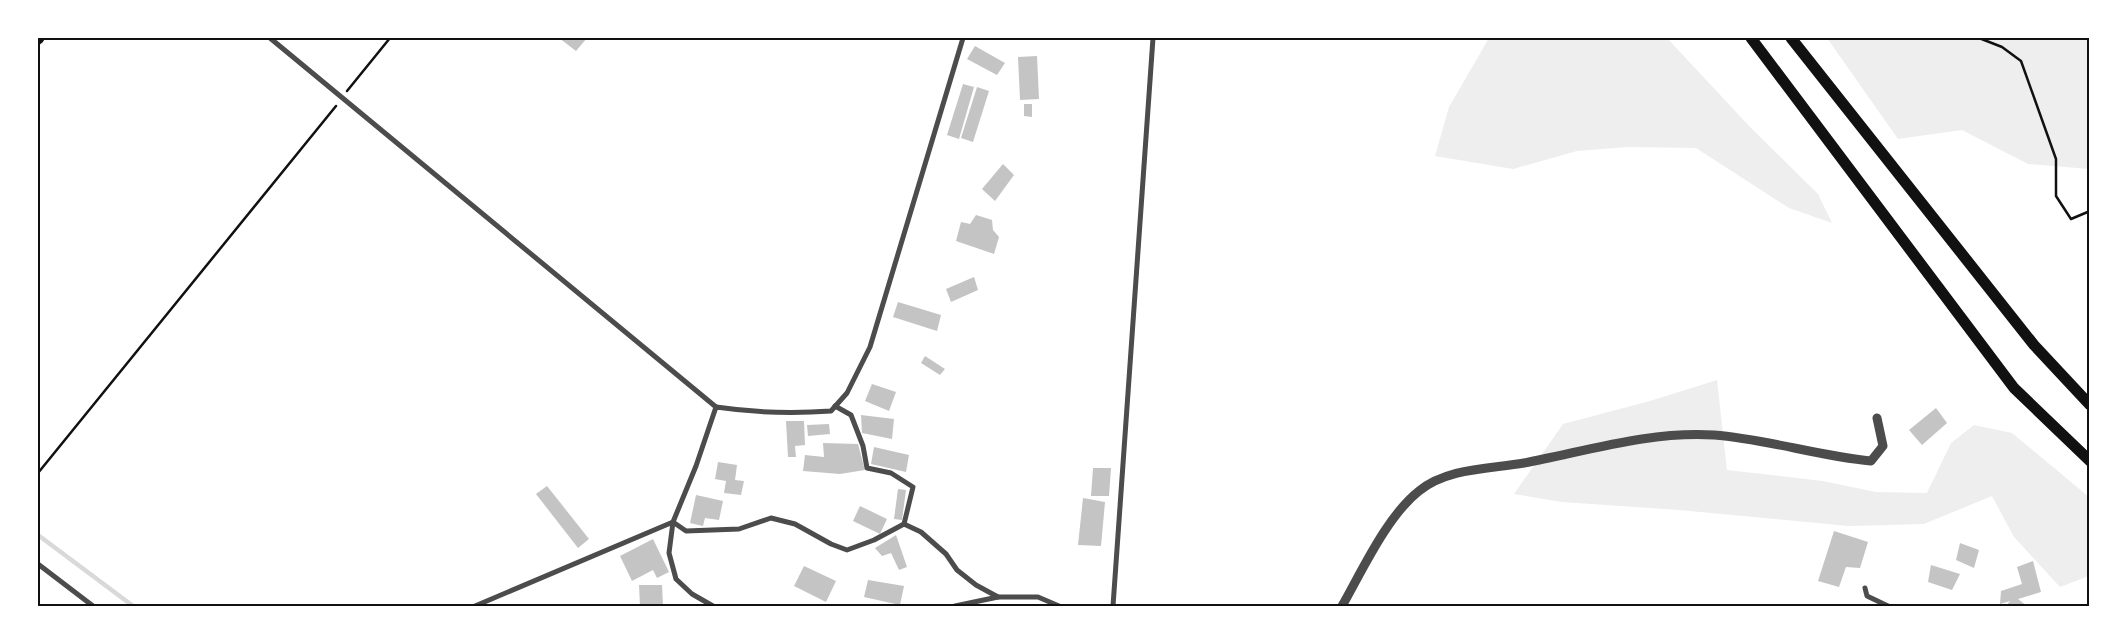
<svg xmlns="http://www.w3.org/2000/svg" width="2127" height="644" font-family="Figtree,sans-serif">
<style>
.green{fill:#eee}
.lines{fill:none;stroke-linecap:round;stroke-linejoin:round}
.stream{stroke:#d9d9d9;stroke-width:4.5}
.building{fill:#c4c4c4}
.path{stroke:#111;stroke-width:2.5}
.minor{stroke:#4c4c4c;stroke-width:5}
.tertiary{stroke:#4c4c4c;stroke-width:9}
.trunk{stroke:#111;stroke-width:11}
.neatline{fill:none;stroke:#111;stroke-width:2}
</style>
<rect width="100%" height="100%" fill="#fff"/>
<g class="green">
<path d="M1489,38H1667L1750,127L1818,194L1832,223L1789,208L1696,148L1628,147L1577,151L1513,169L1435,156L1449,107Z"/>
<path d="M1827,38H2089V169L2028,164L1962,130L1898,139Z"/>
<path d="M1717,380L1727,470L1823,481L1876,492L1927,493L1951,443L1974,425L2012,433L2089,497V576L2060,587L2014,537L1992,496L1924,524L1848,526L1679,510L1562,502L1514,494L1563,424L1650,401Z"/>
</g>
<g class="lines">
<path class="stream" d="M38,535L133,606"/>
</g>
<g class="building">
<path d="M559,38H587L576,51Z"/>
<path d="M975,46L1005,63L997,75L967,59Z"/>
<path d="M1037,56L1039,99L1020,100L1018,57Z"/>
<path d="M963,84L974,87L959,139L947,135Z"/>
<path d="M977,87L989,91L973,142L961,138Z"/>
<path d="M1024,104H1032V117L1024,116Z"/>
<path d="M1003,164L1014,175L995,201L982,189Z"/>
<path d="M976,215L992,220L993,230L999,237L994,254L956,241L961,222L970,224Z"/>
<path d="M974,277L978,290L951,302L946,289Z"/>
<path d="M898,302L941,315L937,331L893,317Z"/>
<path d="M925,356L945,369L940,375L921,363Z"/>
<path d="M872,384L896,392L889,411L865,401Z"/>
<path d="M1936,408L1947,423L1922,445L1909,430Z"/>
<path d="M861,415L894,419L892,439L862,433Z"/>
<path d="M786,421H804L805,445L795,446L796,457H788Z"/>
<path d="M829,424L830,434L808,436L807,425Z"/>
<path d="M823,443L858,444L865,470L840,474L803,471L805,455L824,457Z"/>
<path d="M874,447L909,455L906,472L871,464Z"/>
<path d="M718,462L737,465L735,480L744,481L741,495L724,493L726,481L715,479Z"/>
<path d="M1093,468H1111L1109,496H1091Z"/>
<path d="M547,486L589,539L578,548L536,494Z"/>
<path d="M898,489L906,490L902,520L894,519Z"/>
<path d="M696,495L723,501L719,520L705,518L703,526L690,523Z"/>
<path d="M1083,498L1105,502L1101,546L1078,545Z"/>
<path d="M860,506L887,519L880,534L853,521Z"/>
<path d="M1834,531L1868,542L1860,568L1846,567L1839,587L1818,581Z"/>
<path d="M896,535L907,567L899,570L891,553L882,556L875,548Z"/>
<path d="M653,539L669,572L657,578L653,570L632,581L620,556Z"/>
<path d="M1960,543L1979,550L1974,568L1956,560Z"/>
<path d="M2033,561L2041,592L2018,599L2027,606H2006L2010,601L2000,604L2001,591L2022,584L2017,567Z"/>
<path d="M1931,565L1960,574L1952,590L1928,582Z"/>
<path d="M804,566L836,581L826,602L794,586Z"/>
<path d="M868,580L904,586L900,605L864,597Z"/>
<path d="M639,585H662L663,606H640Z"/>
</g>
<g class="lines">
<g class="path">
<path d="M1979,38L2002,47L2021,61L2056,159V196L2071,219L2090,211"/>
<path d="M347,91L390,38"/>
<path d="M38,473L336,106"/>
</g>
<g class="minor">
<path d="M270,38L716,407"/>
<path d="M835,406L851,415L863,446L867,468L891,473L913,487L904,524"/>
<path d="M38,564L93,606"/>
<path d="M1865,588L1867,596L1888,606"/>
<path d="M475,606L673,522L686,531L739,529L771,518L795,524L831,544L847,550L874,540L904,524L921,532L946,554L957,570L976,585L998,597"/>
<path d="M713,606L692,594L676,579L669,553L673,522L696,466L716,407C757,413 790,414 831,411L847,393L870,347L963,38"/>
<path d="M955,606L998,597H1038L1059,606"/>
<path d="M1113,606L1153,38"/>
</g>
<path class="tertiary" d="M1342,606C1362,571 1387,516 1419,491C1447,468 1489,469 1524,463C1587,451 1649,431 1714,435C1767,439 1818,456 1871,461L1883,446L1877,418"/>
<g class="trunk">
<path d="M1751,38L2014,388L2090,461"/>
<path d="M1791,38L2034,345L2090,405"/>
<path d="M38,39L39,38"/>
</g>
</g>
<rect width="2127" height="644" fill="none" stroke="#ffffff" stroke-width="78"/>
<rect x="39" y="39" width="2049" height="566" class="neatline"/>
</svg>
